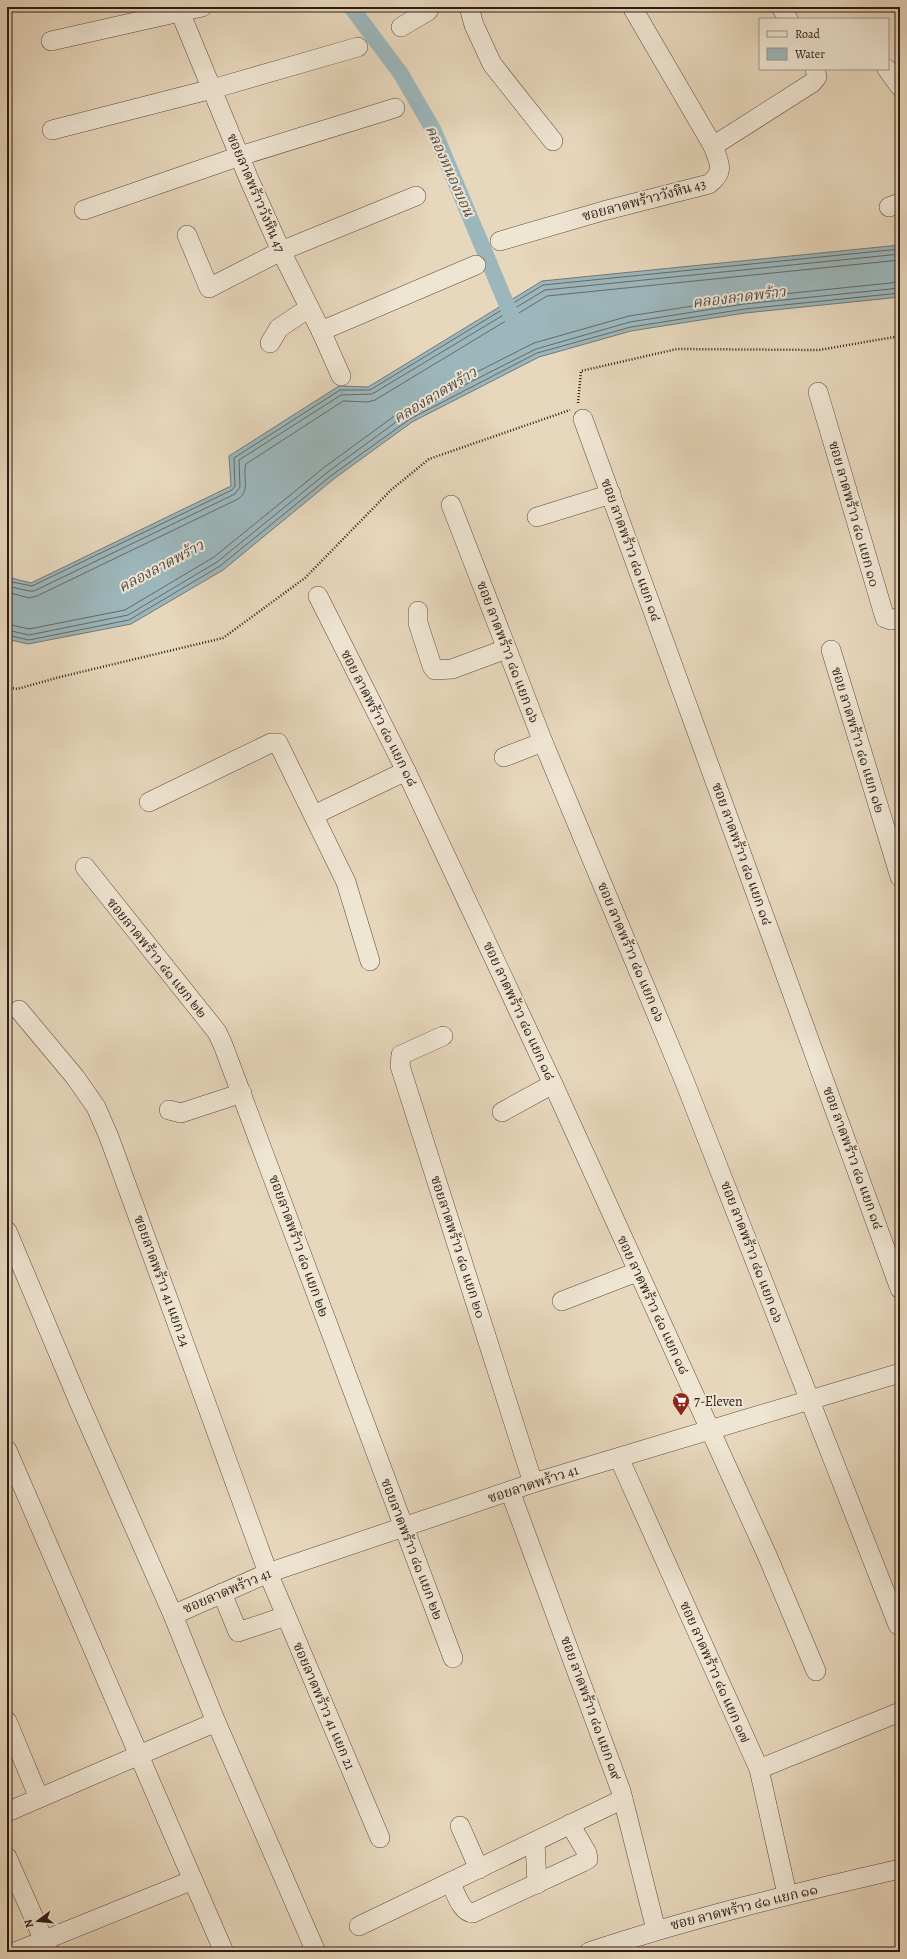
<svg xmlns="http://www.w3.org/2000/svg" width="907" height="1959" font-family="Alegreya,'Noto Serif Thai',serif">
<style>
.water{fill:#9cb7bc;stroke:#707979}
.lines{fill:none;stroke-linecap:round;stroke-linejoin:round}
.shore{stroke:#656968;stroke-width:1}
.canal{stroke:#9cb7bc;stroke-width:16}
.minor-casing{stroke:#5c4a3e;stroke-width:20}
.path{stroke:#2e1b14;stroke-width:2.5;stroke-dasharray:1 2;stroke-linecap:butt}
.minor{stroke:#efe5d3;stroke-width:19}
.labels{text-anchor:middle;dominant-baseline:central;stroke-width:4;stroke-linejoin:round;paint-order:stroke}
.street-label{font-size:14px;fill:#2e1b14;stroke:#efe5d3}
.poi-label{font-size:14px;fill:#2e1b14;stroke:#efe5d3;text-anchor:start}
.water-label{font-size:15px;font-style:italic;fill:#4f4a46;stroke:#efe5d3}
</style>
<rect width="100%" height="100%" fill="#e7d7bc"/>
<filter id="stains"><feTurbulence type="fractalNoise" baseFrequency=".005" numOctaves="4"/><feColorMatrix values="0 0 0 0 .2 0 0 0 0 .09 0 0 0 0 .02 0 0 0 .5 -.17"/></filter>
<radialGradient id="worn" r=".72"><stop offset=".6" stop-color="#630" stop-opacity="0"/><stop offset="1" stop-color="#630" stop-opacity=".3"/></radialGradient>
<path class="water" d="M900,245V297L745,313L631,331L539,357L412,422L335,478L223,570L131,624L28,644L7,639V577L31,583L231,486L229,456L339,386L368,387L542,281Z"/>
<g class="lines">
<g class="shore">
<path d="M7,581L32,586L232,490L235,486L234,458L340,390H370L543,285L900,249"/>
<path d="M7,586L29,591H34L235,494L240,487L239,460L341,395L372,394L545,290L900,254"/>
<path d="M7,592L29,598L37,596L238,499C251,490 242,476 246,464L343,401L368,402L375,400L547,296L900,260"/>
<path d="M7,624L29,629L125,610L214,557L326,466L404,409L534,343L629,316L744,298L900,282"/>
<path d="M7,630L29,635L128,615L217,562L329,471L407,414L536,349L630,322L744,304L900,288"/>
<path d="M7,635L29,640L129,620L220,566L332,475L410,419L537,353L631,327L745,309L900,293"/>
</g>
<path class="canal" d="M351,7L401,74L434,131L514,322"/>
<g class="minor-casing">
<g id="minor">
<path d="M178,7L248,177L281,251L321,331L341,376"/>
<path d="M469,7L474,25L492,64L553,141"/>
<path d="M781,7L788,19"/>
<path d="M401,27L428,11L430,7"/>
<path d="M51,41L202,7"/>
<path d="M887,69L900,87"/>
<path d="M52,130L212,89L358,47"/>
<path d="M713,146L812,83L817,77L815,69"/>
<path d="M889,207L900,203"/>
<path d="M84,210L240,156L395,108"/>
<path d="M187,235L209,288L281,251L416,196"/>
<path d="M500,241L603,211L709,184C726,171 719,163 713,146L632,7"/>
<path d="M321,331L476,265"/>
<path d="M270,343L279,328L309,308"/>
<path d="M818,392L885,618L891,620L900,617"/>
<path d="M583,419L900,1289"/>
<path d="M451,505L543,742L684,1080L898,1625"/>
<path d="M537,517L611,494"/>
<path d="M318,596L406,771L553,1084L767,1555L816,1671"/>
<path d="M418,611V623L432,666L435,670L452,669L506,649"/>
<path d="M831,650L900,877"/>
<path d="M504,757L543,742"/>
<path d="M149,802L271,743H278L346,882L370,961"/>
<path d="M314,815L406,771"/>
<path d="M85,867L217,1032L223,1045L453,1658"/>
<path d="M19,1010L75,1077L96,1107L109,1137L268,1573L380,1838"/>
<path d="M443,1036L401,1055L400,1066L533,1483"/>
<path d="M169,1110L181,1113L242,1093"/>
<path d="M502,1112L553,1084"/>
<path d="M7,1231L79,1402L173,1615L216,1722L316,1952"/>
<path d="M562,1301L637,1272"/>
<path d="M7,1450L224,1952"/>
<path d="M619,1458L759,1769L787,1894"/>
<path d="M510,1491L621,1791L656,1930"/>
<path d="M222,1593L238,1632L286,1616"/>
<path d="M173,1615L268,1573L533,1483L900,1373"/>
<path d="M7,1721L39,1798"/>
<path d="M759,1769L900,1712"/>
<path d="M7,1812L216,1722"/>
<path d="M460,1826L479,1869"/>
<path d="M535,1842L537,1884"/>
<path d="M7,1857L49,1952"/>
<path d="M450,1882C455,1891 461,1913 473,1913L583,1862L588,1859L587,1853L570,1824"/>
<path d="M359,1926L623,1799"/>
<path d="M15,1952L193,1880"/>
<path d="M589,1952C691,1918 795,1893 900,1869"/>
</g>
</g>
<g class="path">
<path d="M578,403L581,371L677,349L819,350L900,336"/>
<path d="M7,687L17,689L60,677L223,638L305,578L391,490L429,459L570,410"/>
</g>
<use href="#minor" class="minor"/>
</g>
<defs>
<g id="supermarket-pin" transform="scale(0.9)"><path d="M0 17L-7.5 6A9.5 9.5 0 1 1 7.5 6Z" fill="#8f2418" stroke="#efe5d3"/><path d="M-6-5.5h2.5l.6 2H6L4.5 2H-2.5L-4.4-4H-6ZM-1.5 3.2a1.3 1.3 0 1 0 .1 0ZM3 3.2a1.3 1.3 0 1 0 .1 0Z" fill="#fff"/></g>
</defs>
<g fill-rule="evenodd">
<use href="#supermarket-pin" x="681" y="1401"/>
</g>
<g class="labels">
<g class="street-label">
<text transform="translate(256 193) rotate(67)">ซอยลาดพร้าววังหิน 47</text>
<text transform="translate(644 200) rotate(-15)">ซอยลาดพร้าววังหิน 43</text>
<text transform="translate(854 514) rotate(74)">ซอย ลาดพร้าว ๔๑ แยก ๑๐</text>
<text transform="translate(631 550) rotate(70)">ซอย ลาดพร้าว ๔๑ แยก ๑๔</text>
<text transform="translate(508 652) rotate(69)">ซอย ลาดพร้าว ๔๑ แยก ๑๖</text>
<text transform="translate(379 718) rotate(63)">ซอย ลาดพร้าว ๔๑ แยก ๑๘</text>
<text transform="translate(858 740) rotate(73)">ซอย ลาดพร้าว ๔๑ แยก ๑๒</text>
<text transform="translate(742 854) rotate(70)">ซอย ลาดพร้าว ๔๑ แยก ๑๔</text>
<text transform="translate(631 952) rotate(67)">ซอย ลาดพร้าว ๔๑ แยก ๑๖</text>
<text transform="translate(157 958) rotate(51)">ซอยลาดพร้าว ๔๑ แยก ๒๒</text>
<text transform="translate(519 1011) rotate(65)">ซอย ลาดพร้าว ๔๑ แยก ๑๘</text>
<text transform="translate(853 1158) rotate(70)">ซอย ลาดพร้าว ๔๑ แยก ๑๔</text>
<text transform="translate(299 1246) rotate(70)">ซอยลาดพร้าว ๔๑ แยก ๒๒</text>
<text transform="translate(458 1247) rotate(72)">ซอยลาดพร้าว ๔๑ แยก ๒๐</text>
<text transform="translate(752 1252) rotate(69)">ซอย ลาดพร้าว ๔๑ แยก ๑๖</text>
<text transform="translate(162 1281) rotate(70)">ซอยลาดพร้าว 41 แยก 24</text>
<text transform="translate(653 1305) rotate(65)">ซอย ลาดพร้าว ๔๑ แยก ๑๘</text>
<text transform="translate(533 1484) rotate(-18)">ซอยลาดพร้าว 41</text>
<text transform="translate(412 1549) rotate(69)">ซอยลาดพร้าว ๔๑ แยก ๒๒</text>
<text transform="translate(227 1591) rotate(-23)">ซอยลาดพร้าว 41</text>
<text transform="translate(715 1672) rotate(66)">ซอย ลาดพร้าว ๔๑ แยก ๑๗</text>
<text transform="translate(324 1706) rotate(67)">ซอยลาดพร้าว 41 แยก 21</text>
<text transform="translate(591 1708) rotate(70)">ซอย ลาดพร้าว ๔๑ แยก ๑๙</text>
<text transform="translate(744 1907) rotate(-14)">ซอย ลาดพร้าว ๔๑ แยก ๑๑</text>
</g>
<g class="poi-label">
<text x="694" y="1401">7-Eleven</text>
</g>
<g class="water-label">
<text transform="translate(450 171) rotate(66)">คลองหนองบอน</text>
<text transform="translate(739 297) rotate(-7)">คลองลาดพร้าว</text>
<text transform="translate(435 395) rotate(-31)">คลองลาดพร้าว</text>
<text transform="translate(161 566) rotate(-28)">คลองลาดพร้าว</text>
</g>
</g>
<rect width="907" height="1959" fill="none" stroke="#e7d7bc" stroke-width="24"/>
<rect x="8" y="8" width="891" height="1943" fill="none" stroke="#2e1b14" stroke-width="2"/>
<rect x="12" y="12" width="883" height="1935" fill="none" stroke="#2e1b14"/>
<rect x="759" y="18" width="130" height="52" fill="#efe5d3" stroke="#a29487"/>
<rect x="767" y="31" width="20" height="6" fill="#efe5d3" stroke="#a29487"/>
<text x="795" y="38" font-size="12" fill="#2e1b14">Road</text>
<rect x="767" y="48" width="20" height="12" fill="#9cb7bc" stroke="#a29487"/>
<text x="795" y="58" font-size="12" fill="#2e1b14">Water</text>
<g transform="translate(38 1921) rotate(254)" stroke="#efe5d3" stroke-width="3" paint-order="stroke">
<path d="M0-3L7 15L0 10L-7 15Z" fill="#2e1b14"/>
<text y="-6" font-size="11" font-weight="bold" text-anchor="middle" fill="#2e1b14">N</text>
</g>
<rect width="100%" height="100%" filter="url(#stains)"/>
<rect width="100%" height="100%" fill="url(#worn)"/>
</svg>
